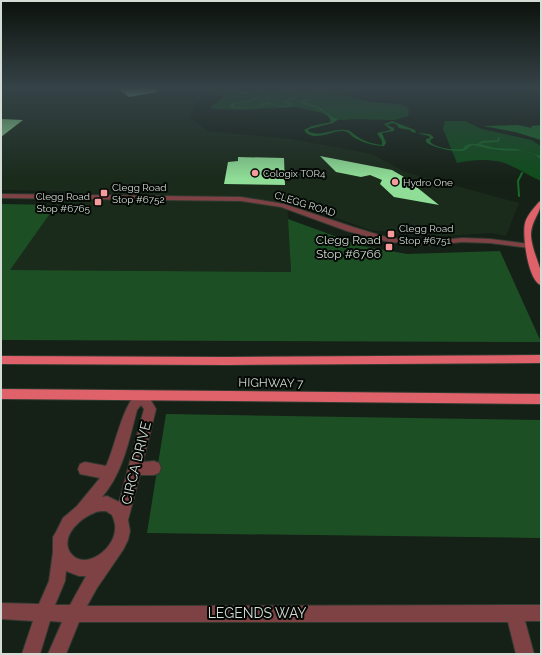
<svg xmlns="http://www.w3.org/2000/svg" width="542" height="655" font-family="Raleway,sans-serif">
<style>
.built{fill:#1a2b1b}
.green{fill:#1d4f25}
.forest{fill:#0f4d1c}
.water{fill:#186a29}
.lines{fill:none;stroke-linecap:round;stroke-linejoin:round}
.stream{stroke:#186a29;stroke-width:2}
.building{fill:#8fdd96}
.minor-casing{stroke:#303a31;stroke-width:2}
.major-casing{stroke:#303a31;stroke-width:2}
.minor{fill:#7e4244;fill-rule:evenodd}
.major{fill:#df626a;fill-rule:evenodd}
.poi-dot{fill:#f59b9c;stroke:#050905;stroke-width:1.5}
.labels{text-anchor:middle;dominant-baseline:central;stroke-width:4;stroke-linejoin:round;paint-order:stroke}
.far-poi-label{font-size:10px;fill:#d4dcd5;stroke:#050905;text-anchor:start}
.far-street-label{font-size:10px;fill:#d4dcd5;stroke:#050905}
.poi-label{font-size:12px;fill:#d4dcd5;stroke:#050905;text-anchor:end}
.street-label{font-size:12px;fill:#d4dcd5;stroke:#050905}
.near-street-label{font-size:14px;fill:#d4dcd5;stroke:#050905}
</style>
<rect width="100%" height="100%" fill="#152016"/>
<g class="built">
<path d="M1,88H231L195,102L190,118L208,131L290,139L372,154L405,172L519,203L506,236L491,233L430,237L370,230L287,201L291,272L9,270L65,191L1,190Z"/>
<path d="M298,88H365L348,93Z"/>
</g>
<g class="green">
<path d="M1,204L56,205L10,270L291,272L288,219L362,246L407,254L500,251L541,342L1,340Z"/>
<path d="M166,414L541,420V538L147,533Z"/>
</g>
<g class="forest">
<path d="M216,88L314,89L333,92L371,102L399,104L407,107L409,111L408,116L394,120L353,119L342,120L332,119L322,113L296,107L242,110L212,109L211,107L223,97L220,91Z"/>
<path d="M445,121H465L482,129L531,140L541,146V181C530,176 519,169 507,164C492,158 472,160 457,163L443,129Z"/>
</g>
<g class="water">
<path d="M240,88H244L237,90V92L272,91L279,97L270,99L260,96C250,105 243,99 233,106V107H256L267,102L278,106H288L290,104L284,102C290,95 304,94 311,97L313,98L304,102L319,107L334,118L339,119L333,123L309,129L308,131C321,138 331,128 345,130C350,130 351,132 355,135C363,141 372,144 382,145V141L377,133L391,130L384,124L392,121L415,130L416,133C423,134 430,132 434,138L431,139L430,142C438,149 454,150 463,149L465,146L469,144H480L495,148L517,149L541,156V160C531,147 512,152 498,150C489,149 482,147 473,145C469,146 467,150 463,151C453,152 434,148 426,142V139L430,138L429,136L412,132L410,131L411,130L399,128L396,124L392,123L387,125L394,128V131L382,133L386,143L384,146C374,146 360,142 352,136C348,132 347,131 341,131C332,131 312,143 304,130L312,126L331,122C328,109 311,107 301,103L302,100L309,99V97L301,96L288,100L287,101L293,104C285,111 276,105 267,104L259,107L233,108L230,107L231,104L253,99L256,96L272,98L275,96C264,86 248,98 235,93L234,90Z"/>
<path d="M518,125L532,128L531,126L541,125V140L515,132L483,126Z"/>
</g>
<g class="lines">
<g class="stream">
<path d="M478,145L482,142L498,141L499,138"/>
<path d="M519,196L518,181L522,173"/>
</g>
</g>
<g class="building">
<path d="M118,88H156L157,92L129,97Z"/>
<path d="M1,119L23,120L1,137Z"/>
<path d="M320,156L392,170L404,177L439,205L394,197L380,184L382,180L370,175L361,177L336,172Z"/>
<path d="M238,157L284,158L285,185L224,184L228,162L238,161Z"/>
</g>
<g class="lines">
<g class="minor-casing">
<g id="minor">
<path d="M1,194L241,197L284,204L353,227L389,238L433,241L462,238L490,239L529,244L533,246L529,248L490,243L462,242L433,245L389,242L347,231L281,207L241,201L1,198Z"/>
<path d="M142,390L146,392L156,409L143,462L154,461L159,463L161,468L159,473L154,475H140L128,520L130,531L128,540L123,550L97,588L87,606L541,605V621H525L534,654H516L508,622H79L66,654H48L62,622L50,621L40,654H22L33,621L1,619V603L39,604L49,581L53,552V537L56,532L63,518L77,506L100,478L80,474L78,469L80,464L85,462L106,466C115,448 124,396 142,390ZM141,405L144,409L119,502L107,496L102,497C123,473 129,440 137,410ZM106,511L112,515C114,520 116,525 115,530C114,547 92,566 76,558C73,556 69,552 68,548C64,533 81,518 94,513C97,511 102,511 106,511ZM66,571L79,576H86L70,605H55L65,581Z"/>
</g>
</g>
<g class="major-casing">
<g id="major">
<path d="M541,201C541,214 531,220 531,236C532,249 538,260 541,272C542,276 541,281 541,285C528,281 522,235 525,223C527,215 534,208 539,202Z"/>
<path d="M541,355V363L227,365L1,364V356L227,357Z"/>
<path d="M1,389L541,394V404L1,399Z"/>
</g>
</g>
<use href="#minor" class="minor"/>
<use href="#major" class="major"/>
</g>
<linearGradient id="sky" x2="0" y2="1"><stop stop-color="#0c120c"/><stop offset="0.49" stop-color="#354247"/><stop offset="1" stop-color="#354247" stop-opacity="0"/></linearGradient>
<rect width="542" height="179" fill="url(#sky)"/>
<g class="poi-dot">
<circle cx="255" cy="173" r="4"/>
<circle cx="395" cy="182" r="4"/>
<rect x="100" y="189" width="8" height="8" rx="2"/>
<rect x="94" y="198" width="8" height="8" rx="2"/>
<rect x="387" y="230" width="8" height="8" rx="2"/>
<rect x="385" y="243" width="8" height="8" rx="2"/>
</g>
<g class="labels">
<g class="far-poi-label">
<text x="263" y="173">Cologix TOR4</text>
<text x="403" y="182">Hydro One</text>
<text x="112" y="187">Clegg Road<tspan x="112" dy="12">Stop #6752</tspan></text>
<text x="90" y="196" text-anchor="end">Clegg Road<tspan x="90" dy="12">Stop #6765</tspan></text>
<text x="399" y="228">Clegg Road<tspan x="399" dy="12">Stop #6751</tspan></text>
</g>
<g class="far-street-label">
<text transform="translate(305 204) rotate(17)">CLEGG ROAD</text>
</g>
<g class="poi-label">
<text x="381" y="240">Clegg Road<tspan x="381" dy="14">Stop #6766</tspan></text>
</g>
<g class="street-label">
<text transform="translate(271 383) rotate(1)">HIGHWAY 7</text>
</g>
<g class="near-street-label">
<text transform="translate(136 463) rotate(-76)">CIRCA DRIVE</text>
<text x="257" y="613">LEGENDS WAY</text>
</g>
</g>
<rect width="542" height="655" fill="none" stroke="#d4dcd5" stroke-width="4"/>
</svg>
